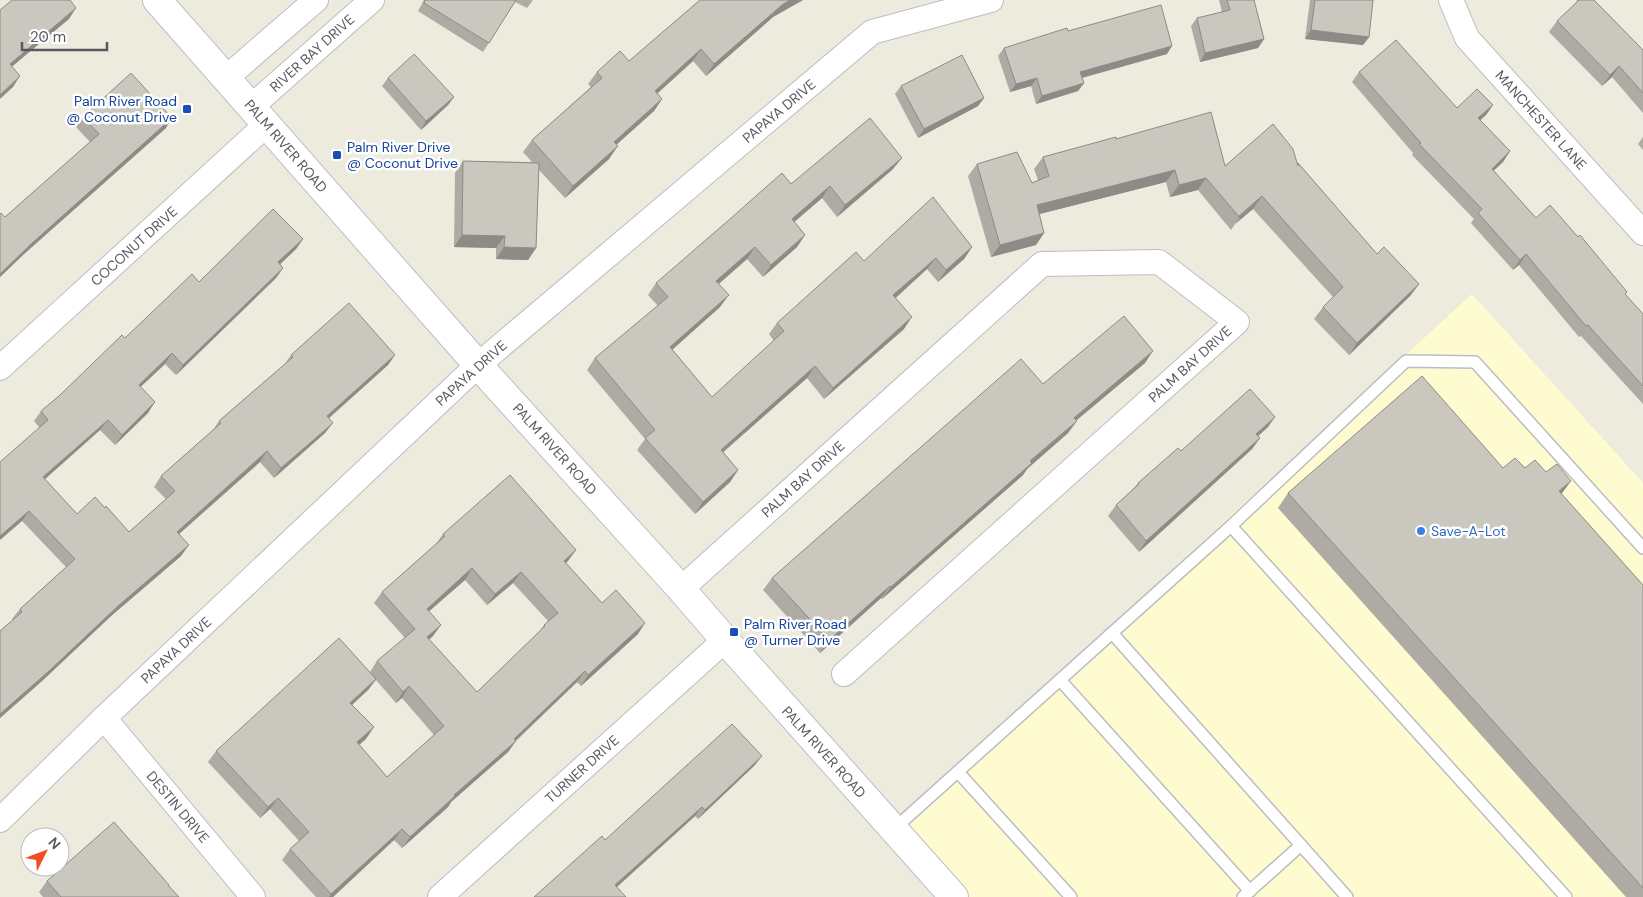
<svg xmlns="http://www.w3.org/2000/svg" width="1643" height="897" font-family="'DM Sans',sans-serif">
<style>
.commercial{fill:#fffbd0}
.lines{fill:none;stroke-linecap:round;stroke-linejoin:round}
.lane-casing{stroke:#bcbdc4;stroke-width:14}
.street-casing{stroke:#bcbdc4;stroke-width:26}
.secondary-casing{stroke:#bcbec6;stroke-width:30}
.lane{stroke:#fff;stroke-width:11}
.street{stroke:#fff;stroke-width:24}
.secondary{stroke:#fff;stroke-width:28}
.wall{fill:#adaba3;fill-rule:evenodd}
.shaded-wall{fill:#8d8b85}
.building{fill:#c9c7be;stroke:#8d8b85;fill-rule:evenodd}
.transit-dot{fill:#1a4fb4;stroke:#fff;stroke-width:2}
.shop-dot{fill:#3f7fe0;stroke:#fff;stroke-width:2}
.labels{text-anchor:middle;dominant-baseline:central;stroke-width:5;stroke-linejoin:round;paint-order:stroke}
.street-label{font-size:14px;fill:#585a61;stroke:#fff}
.transit-label{font-size:14px;fill:#164399;stroke:#fff;text-anchor:start}
.shop-label{font-size:14px;fill:#366cbe;stroke:#fff;text-anchor:start}
</style>
<rect width="100%" height="100%" fill="#ecebde"/>
<path class="commercial" d="M1472,294L1643,483V897H965L897,822Z"/>
<g class="lines">
<g class="lane-casing">
<g id="lane">
<path d="M1231,526L1406,361L1475,362L1643,548"/>
<path d="M1112,633L1347,897"/>
<path d="M1060,680L1250,891"/>
<path d="M958,772L1071,897"/>
<path d="M894,829L1231,526L1566,897"/>
<path d="M1243,897L1301,845"/>
</g>
</g>
<g class="street-casing">
<g id="street">
<path d="M1451,0L1467,38L1643,233"/>
<path d="M226,78L316,0"/>
<path d="M251,107L372,0"/>
<path d="M0,368L267,124"/>
<path d="M681,589L1042,264L1159,262L1237,322L844,674"/>
<path d="M104,718L253,897"/>
<path d="M0,820L104,718L478,365L872,32L991,0"/>
<path d="M440,897L725,640"/>
</g>
</g>
<g class="secondary-casing">
<path id="secondary" d="M157,0L478,365L681,589L725,640L954,897"/>
</g>
<use href="#lane" class="lane"/>
<use href="#street" class="street"/>
<use href="#secondary" class="secondary"/>
</g>
<g class="wall">
<path d="M424,0H533L527,8L515,2L483,52L418,11Z"/>
<path d="M700,0H803L773,17L706,76L693,61L657,93L662,99L654,111L616,145L609,159L565,198L539,170L536,248L528,260L496,259V248L454,247L455,173L463,161L532,162L523,152L532,140L591,87L588,84L597,72L629,61Z"/>
<path d="M1219,0H1254L1264,39L1258,48L1200,62L1191,26L1197,18L1222,12Z"/>
<path d="M1310,0H1373L1369,37L1363,45L1305,39Z"/>
<path d="M1577,0H1594L1643,50V113L1612,77L1602,86L1549,32L1557,21L1576,3Z"/>
<path d="M1068,31L1167,54L1082,78L1084,83L1078,91L1036,104L1031,86L1010,92L998,56L1004,48Z"/>
<path d="M1359,72L1457,108L1493,105L1486,115L1480,120L1510,151L1503,162L1493,170L1536,218L1625,295L1643,314V404L1581,336L1579,337L1519,265L1513,270L1471,223L1474,219L1412,155L1413,153L1352,82Z"/>
<path d="M388,78L454,97L448,105L421,130L382,86Z"/>
<path d="M901,86L984,98L978,106L918,138L895,94Z"/>
<path d="M83,117L166,128L24,254L0,277V214L5,217L90,142L76,127Z"/>
<path d="M1643,137V150L1638,144Z"/>
<path d="M1116,139L1225,166L1297,164L1298,163L1377,254L1419,284L1410,296L1349,355L1314,319L1323,307L1333,297L1253,209L1235,224L1231,230L1198,190L1170,197L1166,182L1039,214L1044,233L1036,245L991,257L968,176L977,164L1032,183L1038,180L1034,169L1043,157Z"/>
<path d="M893,169L837,217L822,198L794,222L805,235L797,247L763,277L747,259L719,284L720,307L672,349L712,397L774,341L769,334L777,323L864,261L972,247L964,259L938,282L927,269L896,298L904,329L824,399L807,378L723,452L738,470L730,482L695,514L637,450L645,439L587,370L595,358L658,306L648,295L656,283L791,184Z"/>
<path d="M303,239L296,249L280,264L283,268L276,278L176,375L165,364L140,387L148,413L115,445L100,430L45,479L77,514L105,508L129,532L166,499L154,487L161,476L213,430L219,421L284,365L291,355H395L388,365L329,418L325,433L274,478L260,462L179,534L181,556L111,616L42,681L0,718V631L13,620L12,619L20,609L66,567L22,521L39,427L34,421L41,411L59,396L125,338L199,282Z"/>
<path d="M1145,363L1076,420L1068,433L1027,469L1023,475L882,599L881,598L820,653L763,590L772,578L1043,384Z"/>
<path d="M1268,427L1258,436L1260,438L1252,449L1139,552L1108,516L1116,505L1134,488L1138,483L1181,451Z"/>
<path d="M1503,468H1525L1561,494L1643,585V897H1626L1278,508L1288,493Z"/>
<path d="M443,534L576,550L566,563L602,603L638,634L581,686L577,682L516,741L508,752L451,802L448,807L402,848L394,840L333,897H316L282,860L290,849L299,841L270,809L260,818L208,762L216,751L370,672L377,661L405,638L374,603L382,592L436,544ZM465,580L487,605L513,583L548,621L544,625L539,632L477,692L429,640L433,636L429,611ZM376,680L396,703L402,698L434,735L387,777L359,745L366,739L352,705L368,690Z"/>
<path d="M755,765L698,819L695,816L617,887L534,897L605,840Z"/>
<path d="M47,881L168,886L179,897H43L39,892Z"/>
</g>
<g class="shaded-wall">
<path d="M790,0H803L773,17L706,76L714,64L782,5Z"/>
<path d="M76,8L69,19L2,75L10,64Z"/>
<path d="M1311,30L1369,37L1363,45L1305,39Z"/>
<path d="M1264,39L1258,48L1200,62L1205,53Z"/>
<path d="M1172,46L1167,54L1074,80L1080,72Z"/>
<path d="M701,49L693,61L647,103L655,91Z"/>
<path d="M1619,66L1612,77L1602,86L1610,75Z"/>
<path d="M20,76L13,87L0,99V95Z"/>
<path d="M1037,78L1031,86L1010,92L1016,84Z"/>
<path d="M1084,83L1078,91L1036,104L1042,96Z"/>
<path d="M454,97L448,105L421,130L426,121Z"/>
<path d="M984,98L978,106L918,138L924,129Z"/>
<path d="M662,99L654,111L606,154L614,142Z"/>
<path d="M1493,105L1486,115L1471,129L1478,118Z"/>
<path d="M172,118L166,128L24,254L0,277V274L30,245Z"/>
<path d="M618,146L609,159L565,198L573,186Z"/>
<path d="M1510,151L1503,162L1485,179L1492,169Z"/>
<path d="M902,158L893,169L837,217L845,205Z"/>
<path d="M1175,170L1166,182L1028,217L1037,205Z"/>
<path d="M1206,178L1198,190L1170,197L1179,185Z"/>
<path d="M830,186L822,198L784,231L792,219Z"/>
<path d="M1262,196L1253,209L1235,224L1240,218L1239,217Z"/>
<path d="M1044,233L1036,245L991,257L1000,245Z"/>
<path d="M462,235L505,236L496,248L454,247Z"/>
<path d="M805,235L797,247L763,277L771,265Z"/>
<path d="M303,239L296,249L271,273L278,262Z"/>
<path d="M504,247L536,248L528,260L496,259Z"/>
<path d="M755,247L747,259L708,293L716,281Z"/>
<path d="M972,247L964,259L938,282L946,270Z"/>
<path d="M1526,254L1519,265L1513,270L1520,260Z"/>
<path d="M936,258L927,269L885,307L893,295Z"/>
<path d="M283,268L276,278L176,375L183,365Z"/>
<path d="M1419,284L1410,296L1349,355L1357,343Z"/>
<path d="M729,295L720,307L662,359L670,347Z"/>
<path d="M912,317L904,329L824,399L833,388Z"/>
<path d="M1153,351L1145,363L1065,430L1074,418Z"/>
<path d="M172,353L165,364L132,395L139,385Z"/>
<path d="M395,355L388,365L320,426L327,416Z"/>
<path d="M815,366L807,378L712,462L721,450Z"/>
<path d="M155,402L148,413L115,445L122,435Z"/>
<path d="M1275,417L1268,427L1248,445L1256,434Z"/>
<path d="M108,420L100,430L36,487L43,477Z"/>
<path d="M1077,421L1068,433L1027,469L1023,475L882,599L891,587L1030,461Z"/>
<path d="M333,423L325,433L274,478L281,468Z"/>
<path d="M1260,438L1252,449L1139,552L1146,541Z"/>
<path d="M267,451L260,462L170,542L177,532Z"/>
<path d="M738,470L730,482L695,514L703,502Z"/>
<path d="M1571,481L1560,496L1559,491Z"/>
<path d="M29,511L22,521L0,540V536Z"/>
<path d="M189,545L181,556L111,616L42,681L0,718V714L118,606Z"/>
<path d="M576,550L568,561L556,572L564,561Z"/>
<path d="M472,568L465,580L419,620L427,609Z"/>
<path d="M521,572L513,583L487,605L495,594Z"/>
<path d="M890,586L881,598L820,653L829,640Z"/>
<path d="M645,623L638,634L581,686L588,675Z"/>
<path d="M441,625L433,636L419,648L427,637Z"/>
<path d="M585,671L577,682L512,744L516,741L508,752L451,802L448,807L402,848L410,837L514,739Z"/>
<path d="M376,679L368,690L342,714L350,703Z"/>
<path d="M409,686L402,698L396,703L403,692Z"/>
<path d="M374,727L366,739L349,753L357,742Z"/>
<path d="M762,756L755,765L698,819L705,810Z"/>
<path d="M278,798L270,809L260,818L268,807Z"/>
<path d="M702,807L695,816L609,894L615,885Z"/>
<path d="M402,829L394,840L333,897H329L331,894Z"/>
</g>
<g class="building">
<path d="M12,0H70L76,8L10,64L20,76L0,95V10Z"/>
<path d="M425,0H516L489,43L424,3Z"/>
<path d="M700,0H790L782,5L714,64L701,49L655,91L662,99L614,142L618,146L573,186L532,140L602,78L597,72L620,51L629,61Z"/>
<path d="M1227,0H1254L1264,39L1205,53L1197,18L1230,10Z"/>
<path d="M1315,0H1373L1369,37L1311,30Z"/>
<path d="M1579,0H1594L1643,50V93L1619,66L1610,75L1557,21Z"/>
<path d="M1161,5L1172,46L1080,72L1084,83L1042,96L1037,78L1016,84L1004,48L1067,28L1068,31Z"/>
<path d="M1396,40L1457,108L1477,89L1493,105L1478,118L1510,151L1492,169L1536,218L1550,205L1578,237L1580,235L1627,292L1625,294L1643,314V386L1588,325L1586,326L1526,254L1520,260L1478,213L1482,209L1419,144L1421,143L1359,72Z"/>
<path d="M414,54L454,97L426,121L388,78Z"/>
<path d="M962,55L984,98L924,129L901,86Z"/>
<path d="M131,73L172,118L30,245L0,274V214L1,213L5,217L99,134L83,117Z"/>
<path d="M1211,112L1225,166L1273,124L1293,149L1298,166V163L1377,254L1384,247L1419,284L1357,343L1323,307L1343,287L1262,196L1239,216L1240,218L1206,178L1179,185L1175,170L1037,205L1044,233L1000,245L977,164L1017,152L1032,183L1049,176L1043,157L1116,137V139Z"/>
<path d="M870,118L902,158L845,205L830,186L792,219L805,235L771,265L755,247L716,281L729,295L670,347L712,397L784,331L777,323L856,252L864,261L933,197L972,247L946,270L936,258L893,295L912,317L833,388L815,366L721,450L738,470L703,502L645,438L655,430L595,358L668,297L656,283L730,219L782,173L791,184Z"/>
<path d="M463,161L539,163L536,248L504,247L505,236L462,235Z"/>
<path d="M273,209L303,239L278,262L283,268L183,365L172,353L139,385L155,402L122,435L108,420L43,477L77,514L95,497L105,508L106,506L129,532L175,491L161,476L221,423L219,421L293,357L291,355L349,303L395,355L327,416L333,423L281,468L267,451L177,532L189,545L118,606L49,671L0,714V631L22,612L20,609L75,559L29,511L0,536V462L48,420L41,411L59,396L122,335L125,338L192,274L199,282Z"/>
<path d="M1124,316L1153,351L1074,418L1077,421L1030,461L1032,463L891,587L890,586L829,640L772,578L1021,359L1043,384Z"/>
<path d="M1422,376L1503,468L1515,458L1525,468L1535,460L1546,472L1557,464L1571,481L1559,491L1643,585V888L1288,493Z"/>
<path d="M1250,389L1275,417L1256,434L1260,438L1146,541L1116,505L1139,484L1138,483L1178,448L1181,451Z"/>
<path d="M510,475L576,550L564,561L602,603L616,590L645,623L588,675L585,671L514,739L516,741L454,795L455,796L410,837L402,829L331,894L290,849L309,832L278,798L268,807L216,751L339,638L376,679L350,703L374,727L357,742L387,777L444,726L409,686L403,692L377,661L415,629L382,592L445,536L443,534ZM472,568L495,594L521,572L558,613L544,625L545,626L477,692L427,637L441,625L427,609Z"/>
<path d="M732,724L762,756L705,810L702,807L615,885L626,897H534L602,836L605,840Z"/>
<path d="M114,822L169,885H168L179,897H61L47,881Z"/>
</g>
<g class="transit-dot">
<rect x="182" y="104" width="10" height="10" rx="2.5"/>
<rect x="332" y="150" width="10" height="10" rx="2.5"/>
<rect x="729" y="627" width="10" height="10" rx="2.5"/>
</g>
<circle class="shop-dot" cx="1421" cy="531" r="5"/>
<g class="labels">
<g class="street-label">
<text transform="translate(312 53) rotate(-42)">RIVER BAY DRIVE</text>
<text transform="translate(779 111) rotate(-40)">PAPAYA DRIVE</text>
<text transform="translate(1541 120) rotate(48)">MANCHESTER LANE</text>
<text transform="translate(286 146) rotate(49)">PALM RIVER ROAD</text>
<text transform="translate(134 246) rotate(-42)">COCONUT DRIVE</text>
<text transform="translate(1190 364) rotate(-42)">PALM BAY DRIVE</text>
<text transform="translate(471 373) rotate(-42)">PAPAYA DRIVE</text>
<text transform="translate(555 449) rotate(48)">PALM RIVER ROAD</text>
<text transform="translate(803 479) rotate(-42)">PALM BAY DRIVE</text>
<text transform="translate(176 650) rotate(-43)">PAPAYA DRIVE</text>
<text transform="translate(824 752) rotate(48)">PALM RIVER ROAD</text>
<text transform="translate(582 769) rotate(-42)">TURNER DRIVE</text>
<text transform="translate(178 807) rotate(50)">DESTIN DRIVE</text>
</g>
<g class="transit-label">
<text x="177" y="101" text-anchor="end">Palm River Road<tspan x="177" dy="16">@ Coconut Drive</tspan></text>
<text x="347" y="147">Palm River Drive<tspan x="347" dy="16">@ Coconut Drive</tspan></text>
<text x="744" y="624">Palm River Road<tspan x="744" dy="16">@ Turner Drive</tspan></text>
</g>
<g class="shop-label">
<text x="1431" y="531">Save-A-Lot</text>
</g>
</g>
<g transform="translate(45 852) rotate(48)"><circle r="24" fill="#ffffff" stroke="#bcbdc0"/>
<path d="M0-4L9 19L0 12L-9 19Z" fill="#ef4f21"/>
<text y="-8" font-size="14" font-weight="bold" text-anchor="middle" fill="#585a61">N</text>
</g>
<path d="M22 42v8h85v-8" fill="none" stroke="#585a61" stroke-width="2.5"/>
<text x="30" y="42" font-size="15" fill="#585a61" stroke="#ffffff" stroke-width="4" paint-order="stroke">20 m</text>
</svg>
